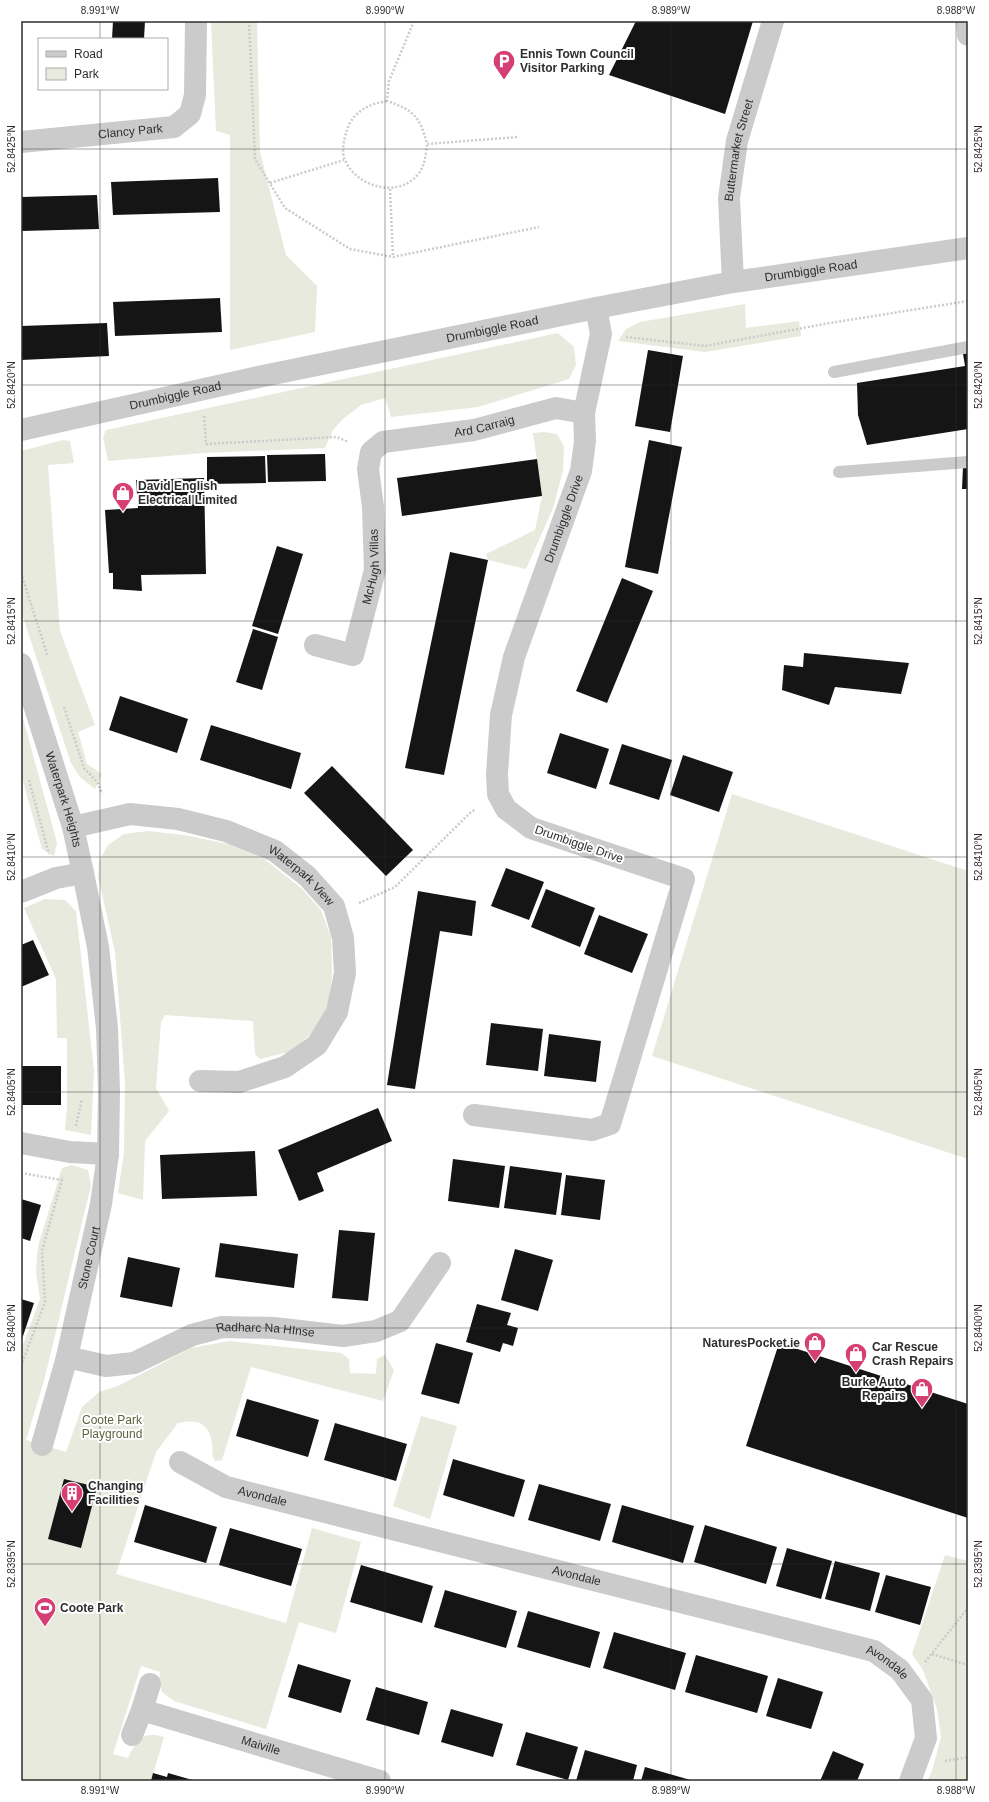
<svg xmlns="http://www.w3.org/2000/svg" width="989" height="1802" font-family="Helvetica,sans-serif">
<style>
.green{fill:#e7eadc}
.building{fill:#151515}
.lines{fill:none;stroke-linecap:round;stroke-linejoin:round}
.path{stroke:#cbcbcb;stroke-width:2.5;stroke-dasharray:2 2;stroke-linecap:butt}
.service{stroke:#cbcbcb;stroke-width:12}
.minor{stroke:#cbcbcb;stroke-width:22}
.tertiary{stroke:#cbcbcb;stroke-width:22}
.ticks{fill:none;stroke:#2e2e2e;stroke-width:1;stroke-opacity:0.45}
.labels{text-anchor:middle;dominant-baseline:central;stroke-width:4;stroke-linejoin:round;paint-order:stroke}
.poi-label{font-size:12px;font-weight:bold;fill:#2e2e2e;stroke:#fff;text-anchor:start}
.street-label{font-size:12px;fill:#2e2e2e;stroke:#fff}
.park-label{font-size:12px;fill:#5b653f;stroke:#fff}
.neatline{fill:none;stroke:#2e2e2e;stroke-width:1.5}
.ticks-label{font-size:10px;text-anchor:middle;fill:#2e2e2e}
</style>
<rect width="100%" height="100%" fill="#fff"/>
<g class="green">
<path d="M211,21H257L260,152L286,255L317,286L315,332L230,350V135L216,131Z"/>
<path d="M745,304L746,328L799,321L801,336L705,352L618,341L626,329L640,322Z"/>
<path d="M558,333L574,347L576,365L569,379L478,407L391,417L385,398L361,405L343,419L333,430L325,448L204,453L108,461L103,437L106,430Z"/>
<path d="M544,432L557,434L564,447L563,471L553,508L526,569L488,560L486,554L535,530L542,496L533,433Z"/>
<path d="M63,440L70,441L74,463L48,465L60,631L95,725L78,732L87,764L102,774L95,789L80,777L71,763L21,611V451Z"/>
<path d="M21,711L57,843L54,856L42,849L21,774Z"/>
<path d="M732,794L968,871V1159L652,1056Z"/>
<path d="M148,831L184,835L228,844L264,859L301,888L321,910L331,937L332,974L329,1003L315,1030L292,1051L260,1059L255,1054L253,1021L165,1015L161,1022L156,1088L169,1111L145,1141L143,1200L118,1193L124,1152L125,1083L115,952L98,876L99,861L108,845L124,834Z"/>
<path d="M45,899L65,900L76,911L94,1071L91,1135L65,1130L67,1107V1038H57L56,979L24,908Z"/>
<path d="M72,1165L88,1170L91,1185L44,1381L26,1440L66,1452L82,1407L99,1392L118,1386L191,1348L229,1341L341,1353L349,1359L350,1373L376,1374L377,1359L385,1355L394,1370L383,1401L251,1367L222,1460L215,1461C211,1455 213,1450 212,1443C209,1422 196,1419 178,1423L156,1452L116,1574L286,1623L312,1528L361,1542L336,1633L299,1622L266,1729L174,1701L162,1692L159,1680L160,1672L141,1666L113,1754L128,1758C132,1749 139,1735 151,1735C155,1734 160,1737 164,1737L151,1781H21V1350L40,1299L36,1273L37,1255L39,1243L62,1168Z"/>
<path d="M421,1416L457,1426L430,1519L393,1506Z"/>
<path d="M945,1555L968,1561V1781H927L932,1771L941,1737L937,1709L923,1670L912,1654Z"/>
</g>
<g class="building">
<path d="M113,21H145L144,39H112Z"/>
<path d="M636,21H753L725,114L609,75Z"/>
<path d="M218,178L220,212L113,215L111,182Z"/>
<path d="M97,195L99,229L21,231V197Z"/>
<path d="M220,298L222,332L115,336L113,302Z"/>
<path d="M107,323L109,356L21,360V326Z"/>
<path d="M648,350L683,356L670,432L635,426Z"/>
<path d="M968,353V429L867,445L858,415L857,383L965,366L963,354Z"/>
<path d="M649,440L682,447L658,574L625,567Z"/>
<path d="M325,454L326,481L268,482L267,455Z"/>
<path d="M265,456L266,483L207,484V457Z"/>
<path d="M537,459L542,496L402,516L397,478Z"/>
<path d="M963,466H968V489H962Z"/>
<path d="M204,478L206,574L141,575L142,591L113,589V573H109L105,510L138,508L136,480Z"/>
<path d="M277,546L303,554L278,634L252,626Z"/>
<path d="M450,552L488,560L444,775L405,768Z"/>
<path d="M622,578L653,591L607,703L576,691Z"/>
<path d="M253,629L278,637L262,690L236,682Z"/>
<path d="M804,653L909,663L901,694L835,687L829,705L782,690L784,665L803,667Z"/>
<path d="M120,696L188,719L177,753L109,730Z"/>
<path d="M211,725L301,753L291,789L200,760Z"/>
<path d="M560,733L609,749L596,789L547,773Z"/>
<path d="M622,744L672,760L659,800L609,784Z"/>
<path d="M683,755L733,772L719,812L670,795Z"/>
<path d="M332,766L413,850L386,876L304,793Z"/>
<path d="M506,868L544,882L529,920L491,906Z"/>
<path d="M546,889L595,908L580,947L531,927Z"/>
<path d="M418,891L476,901L472,936L440,931L415,1089L387,1085Z"/>
<path d="M599,915L648,934L632,973L584,954Z"/>
<path d="M33,940L49,975L21,987V945Z"/>
<path d="M491,1023L543,1029L538,1071L486,1065Z"/>
<path d="M549,1034L601,1041L596,1082L544,1076Z"/>
<rect x="21" y="1066" width="40" height="39"/>
<path d="M378,1108L392,1141L317,1173L324,1191L299,1201L278,1150Z"/>
<path d="M255,1151L257,1196L162,1199L160,1155Z"/>
<path d="M453,1159L505,1166L499,1208L448,1201Z"/>
<path d="M510,1166L562,1173L556,1215L504,1208Z"/>
<path d="M566,1175L605,1180L600,1220L561,1215Z"/>
<path d="M21,1199L41,1205L30,1241L21,1238Z"/>
<path d="M339,1230L375,1233L368,1301L332,1298Z"/>
<path d="M220,1243L298,1254L294,1288L215,1277Z"/>
<path d="M515,1249L553,1260L538,1311L501,1300Z"/>
<path d="M128,1257L180,1268L172,1307L120,1297Z"/>
<path d="M21,1299L34,1303L22,1339H21Z"/>
<path d="M477,1304L511,1313L507,1325L518,1328L513,1346L503,1343L500,1352L466,1342Z"/>
<path d="M436,1343L473,1353L459,1404L421,1394Z"/>
<path d="M779,1343L968,1404V1518L746,1446Z"/>
<path d="M247,1399L319,1420L308,1457L236,1436Z"/>
<path d="M335,1423L407,1444L396,1481L324,1460Z"/>
<path d="M453,1459L525,1480L514,1517L443,1495Z"/>
<path d="M64,1479L97,1487L81,1548L48,1539Z"/>
<path d="M539,1484L611,1504L600,1541L528,1520Z"/>
<path d="M145,1505L217,1527L206,1563L134,1542Z"/>
<path d="M622,1505L694,1526L683,1563L612,1542Z"/>
<path d="M705,1525L777,1547L766,1584L694,1562Z"/>
<path d="M230,1528L302,1549L291,1586L219,1565Z"/>
<path d="M787,1548L832,1561L821,1599L776,1586Z"/>
<path d="M835,1561L880,1573L870,1611L825,1599Z"/>
<path d="M361,1565L433,1586L422,1623L350,1602Z"/>
<path d="M886,1575L931,1587L920,1625L875,1612Z"/>
<path d="M445,1590L517,1611L506,1648L434,1627Z"/>
<path d="M528,1611L600,1632L590,1668L517,1647Z"/>
<path d="M614,1632L686,1653L675,1690L603,1668Z"/>
<path d="M696,1655L768,1676L757,1713L685,1692Z"/>
<path d="M298,1664L351,1680L341,1713L288,1697Z"/>
<path d="M778,1678L823,1692L811,1729L766,1716Z"/>
<path d="M376,1687L428,1702L419,1735L366,1720Z"/>
<path d="M451,1709L503,1724L493,1757L441,1742Z"/>
<path d="M526,1732L578,1747L568,1780L516,1765Z"/>
<path d="M585,1750L637,1765L633,1781H576Z"/>
<path d="M833,1751L864,1764L857,1781H820Z"/>
<path d="M645,1767L694,1781H641Z"/>
<path d="M153,1773L167,1777L168,1773L196,1781H151Z"/>
</g>
<g class="lines">
<g class="path">
<path d="M249,21L255,159L285,208L350,249L393,257L539,227"/>
<path d="M414,21L389,81L387,101C414,110 420,117 427,144L518,137"/>
<path d="M387,101C368,104 353,112 347,130C344,138 341,153 345,160C357,188 400,199 419,173C425,165 426,154 427,144"/>
<path d="M270,183L344,160"/>
<path d="M390,189L393,257"/>
<path d="M626,337L705,346L830,323L968,301"/>
<path d="M204,416L206,444L337,437L348,442"/>
<path d="M21,573L48,657"/>
<path d="M64,707L84,768L98,783L102,794"/>
<path d="M29,780L49,854"/>
<path d="M359,903L395,887L470,813L476,809"/>
<path d="M76,1126L82,1099"/>
<path d="M21,1173L62,1180L63,1177"/>
<path d="M21,1366L45,1302L42,1251L62,1180"/>
<path d="M932,1654L968,1665"/>
<path d="M925,1662L968,1608"/>
<path d="M945,1761L968,1757"/>
</g>
<g class="service">
<path d="M834,372L968,347"/>
<path d="M839,472L968,462"/>
</g>
<g class="minor">
<path d="M967,21L968,35"/>
<path id="s1" d="M21,142L174,127L190,114L195,95L196,21"/>
<path id="s2" d="M733,282L729,198L737,141L773,21"/>
<path id="s3" d="M315,645L353,655L375,570L373,507L368,469L371,452L383,442L474,430L556,408L584,413"/>
<path id="s4" d="M21,664L73,827L83,873L56,878L21,892"/>
<path id="s5" d="M73,827L130,814L178,819L226,831L275,851L307,876L334,906L343,938L345,973L337,1012L317,1045L285,1067L239,1082L200,1081"/>
<path id="s6" d="M474,1115L592,1130L610,1124L684,879L531,828L506,809L498,794L497,774L501,715L514,657L581,471L585,441L584,413L601,334L596,308"/>
<path d="M21,1143L70,1152L108,1154"/>
<path id="s7" d="M67,1357L106,1366L134,1363L192,1335L222,1327L274,1328L343,1336L376,1331L400,1321L440,1263"/>
<path id="s8" d="M42,1445L67,1357L101,1204L108,1154L109,1091L107,1028L98,947L83,873"/>
<path id="s9" d="M180,1462L226,1487L874,1651L900,1670L922,1700L926,1738L910,1781"/>
<path id="s10" d="M142,1710L380,1781"/>
<path d="M132,1735L142,1710L150,1684"/>
</g>
<path class="tertiary" id="s11" d="M21,430L263,376L596,308L733,282L968,248"/>
</g>
<path class="ticks" d="M100,21V39M385,21V1781M671,21V1781M956,21V1781M100,89V1781M21,149H968M21,385H968M21,621H968M21,857H968M21,1092H968M21,1328H968M21,1564H968"/>
<defs>
<g id="parking-pin" transform="scale(1.15)"><path d="M0 17L-7.5 6A9.5 9.5 0 1 1 7.5 6Z" fill="#d53f73" stroke="#fff"/><path d="M-3.5-5.5H1a3.5 3.5 0 0 1 0 7H-1V5.5H-3.5ZM-1-3.4V-.6H.8a1.4 1.4 0 0 0 0-2.8Z" fill="#fff"/></g>
<g id="shop-pin" transform="scale(1.15)"><path d="M0 17L-7.5 6A9.5 9.5 0 1 1 7.5 6Z" fill="#d53f73" stroke="#fff"/><path d="M-5-2.5h2.3a2.7 3.5 0 0 1 5.4 0H5L5.5 6h-11ZM-1.5-2.5h3a1.5 2.3 0 0 0-3 0Z" fill="#fff"/></g>
<g id="building-pin" transform="scale(1.15)"><path d="M0 17L-7.5 6A9.5 9.5 0 1 1 7.5 6Z" fill="#d53f73" stroke="#fff"/><path d="M-4-6H4V6H1V3H-1V6H-4ZM-2.5-4.3h1.7v1.8h-1.7ZM.8-4.3h1.7v1.8H.8ZM-2.5-1h1.7V.8h-1.7ZM.8-1h1.7V.8H.8Z" fill="#fff"/></g>
<g id="stadium-pin" transform="scale(1.15)"><path d="M0 17L-7.5 6A9.5 9.5 0 1 1 7.5 6Z" fill="#d53f73" stroke="#fff"/><path d="M0-5a6.5 5 0 1 0 0 10a6.5 5 0 1 0 0-10ZM-3.5-1.8h7v3.6h-7Z" fill="#fff"/></g>
</defs>
<g fill-rule="evenodd">
<use href="#parking-pin" x="504" y="61"/>
<use href="#shop-pin" x="123" y="493"/>
<use href="#shop-pin" x="815" y="1343"/>
<use href="#shop-pin" x="856" y="1354"/>
<use href="#shop-pin" x="922" y="1389"/>
<use href="#building-pin" x="72" y="1493"/>
<use href="#stadium-pin" x="45" y="1608"/>
</g>
<g class="labels">
<g class="poi-label">
<text x="520" y="54">Ennis Town Council<tspan x="520" dy="14">Visitor Parking</tspan></text>
<text x="138" y="486">David English<tspan x="138" dy="14">Electrical Limited</tspan></text>
<text x="800" y="1343" text-anchor="end">NaturesPocket.ie</text>
<text x="872" y="1347">Car Rescue<tspan x="872" dy="14">Crash Repairs</tspan></text>
<text x="906" y="1382" text-anchor="end">Burke Auto<tspan x="906" dy="14">Repairs</tspan></text>
<text x="88" y="1486">Changing<tspan x="88" dy="14">Facilities</tspan></text>
<text x="60" y="1608">Coote Park</text>
</g>
<g class="street-label">
<text stroke="none"><textPath href="#s1" startOffset="110">Clancy Park</textPath></text>
<text stroke="none"><textPath href="#s2" startOffset="133">Buttermarket Street</textPath></text>
<text stroke="none"><textPath href="#s11" startOffset="806">Drumbiggle Road</textPath></text>
<text stroke="none"><textPath href="#s11" startOffset="482">Drumbiggle Road</textPath></text>
<text stroke="none"><textPath href="#s11" startOffset="158">Drumbiggle Road</textPath></text>
<text stroke="none"><textPath href="#s3" startOffset="364">Ard Carraig</textPath></text>
<text stroke="none"><textPath href="#s6" startOffset="889">Drumbiggle Drive</textPath></text>
<text stroke="none"><textPath href="#s3" startOffset="130">McHugh Villas</textPath></text>
<text stroke="none"><textPath href="#s4" startOffset="142">Waterpark Heights</textPath></text>
<text transform="translate(579 844) rotate(19)">Drumbiggle Drive</text>
<text stroke="none"><textPath href="#s5" startOffset="245">Waterpark View</textPath></text>
<text stroke="none"><textPath href="#s8" startOffset="193">Stone Court</textPath></text>
<text stroke="none"><textPath href="#s7" startOffset="207">Radharc Na HInse</textPath></text>
<text stroke="none"><textPath href="#s9" startOffset="90">Avondale</textPath></text>
<text stroke="none"><textPath href="#s9" startOffset="414">Avondale</textPath></text>
<text stroke="none"><textPath href="#s9" startOffset="738">Avondale</textPath></text>
<text stroke="none"><textPath href="#s10" startOffset="124">Maiville</textPath></text>
</g>
<g class="park-label">
<text x="112" y="1420">Coote Park<tspan x="112" dy="14">Playground</tspan></text>
</g>
</g>
<rect width="989" height="1802" fill="none" stroke="#ffffff" stroke-width="44"/>
<rect x="38" y="38" width="130" height="52" fill="#ffffff" stroke="#ababab"/>
<rect x="46" y="51" width="20" height="6" fill="#cbcbcb" stroke="#ababab"/>
<text x="74" y="58" font-size="12" fill="#2e2e2e">Road</text>
<rect x="46" y="68" width="20" height="12" fill="#e7eadc" stroke="#ababab"/>
<text x="74" y="78" font-size="12" fill="#2e2e2e">Park</text>
<rect x="22" y="22" width="945" height="1758" class="neatline"/>
<g class="ticks-label">
<text x="100" y="14">8.991°W</text>
<text x="385" y="14">8.990°W</text>
<text x="671" y="14">8.989°W</text>
<text x="956" y="14">8.988°W</text>
<text transform="translate(11 149) rotate(-90)" y="4">52.8425°N</text>
<text transform="translate(978 149) rotate(-90)" y="4">52.8425°N</text>
<text transform="translate(11 385) rotate(-90)" y="4">52.8420°N</text>
<text transform="translate(978 385) rotate(-90)" y="4">52.8420°N</text>
<text transform="translate(11 621) rotate(-90)" y="4">52.8415°N</text>
<text transform="translate(978 621) rotate(-90)" y="4">52.8415°N</text>
<text transform="translate(11 857) rotate(-90)" y="4">52.8410°N</text>
<text transform="translate(978 857) rotate(-90)" y="4">52.8410°N</text>
<text transform="translate(11 1092) rotate(-90)" y="4">52.8405°N</text>
<text transform="translate(978 1092) rotate(-90)" y="4">52.8405°N</text>
<text transform="translate(11 1328) rotate(-90)" y="4">52.8400°N</text>
<text transform="translate(978 1328) rotate(-90)" y="4">52.8400°N</text>
<text transform="translate(11 1564) rotate(-90)" y="4">52.8395°N</text>
<text transform="translate(978 1564) rotate(-90)" y="4">52.8395°N</text>
<text x="100" y="1794">8.991°W</text>
<text x="385" y="1794">8.990°W</text>
<text x="671" y="1794">8.989°W</text>
<text x="956" y="1794">8.988°W</text>
</g>
</svg>
